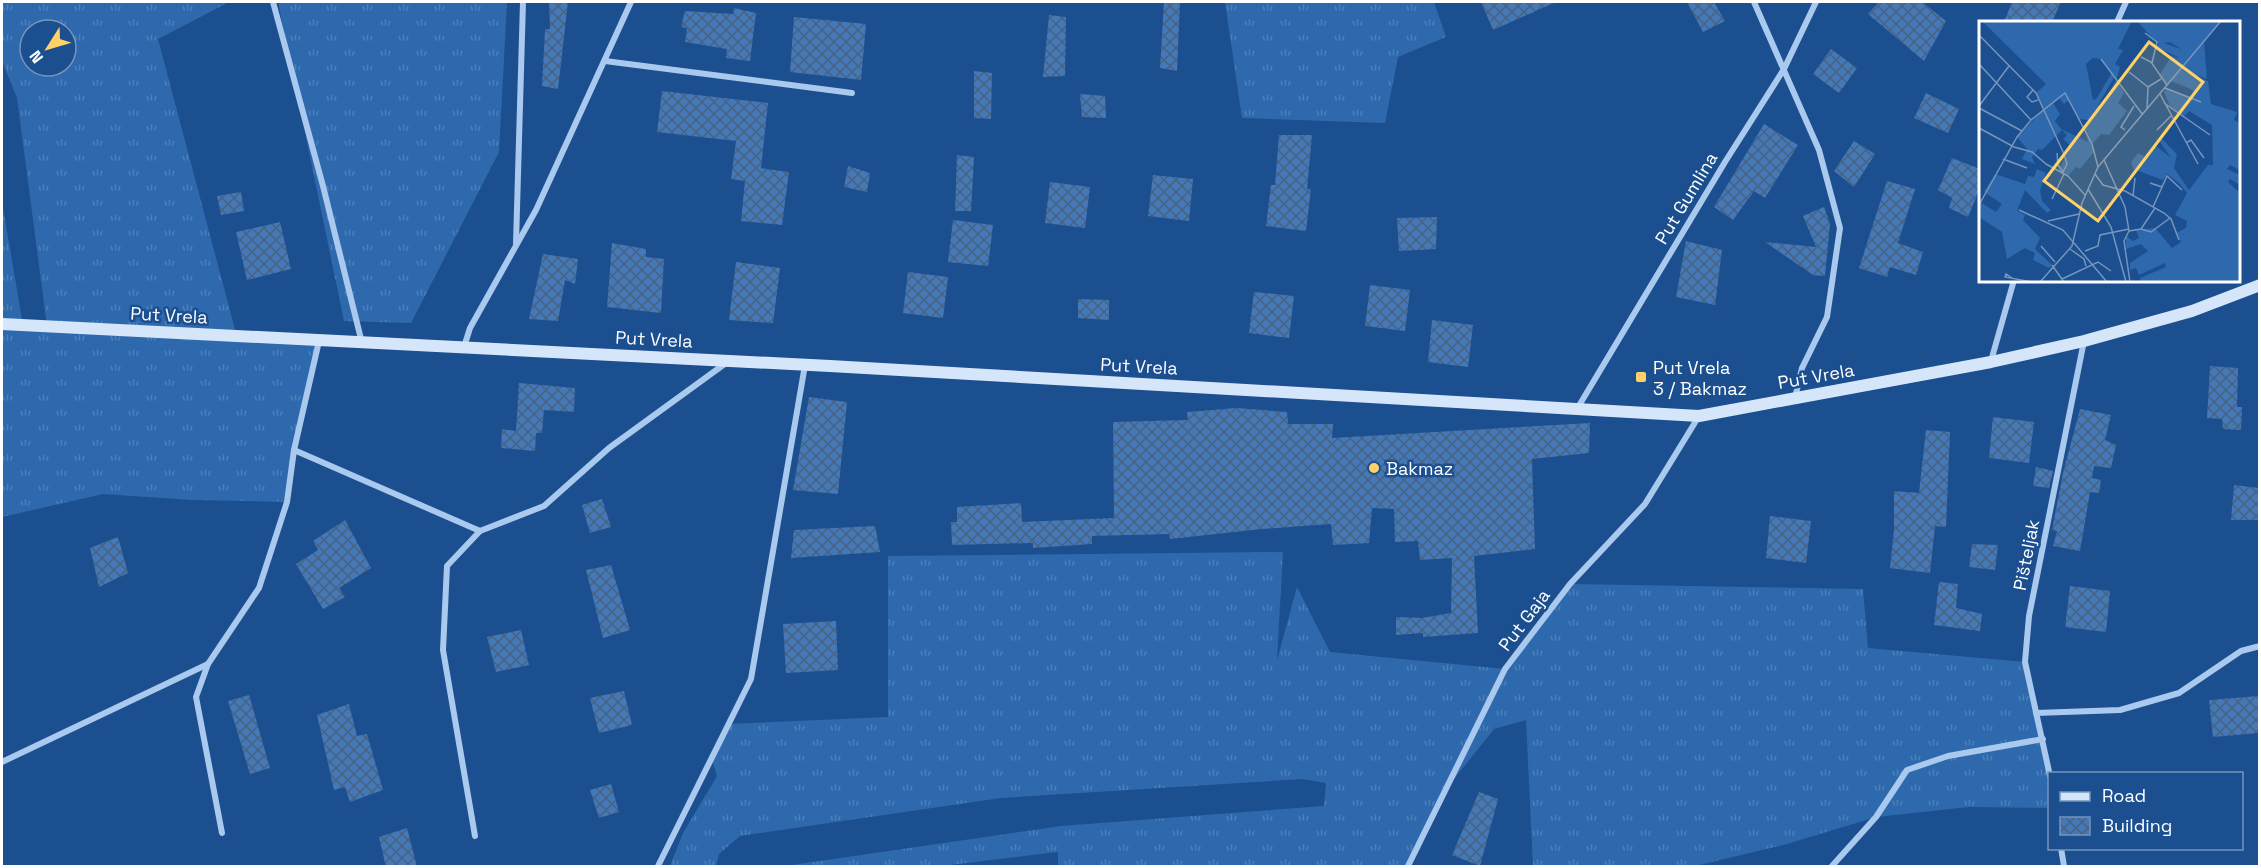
<svg xmlns="http://www.w3.org/2000/svg" width="2261" height="868" font-family="'Space Grotesk',sans-serif">
<style>
.grass{fill:url(#grass-tufts);fill-rule:evenodd}
.building{fill:url(#building-cross-hatch)}
.lines{fill:none;stroke-linecap:round;stroke-linejoin:round}
.street{stroke:#a9c9ee;stroke-width:6}
.secondary{stroke:#d6e6fa;stroke-width:12}
.poi-dot{fill:#ffd166;stroke:#1b4f8f;stroke-width:2}
.labels{text-anchor:middle;dominant-baseline:central;stroke-width:5;stroke-linejoin:round;paint-order:stroke}
.street-label{font-size:18px;fill:#fff;stroke:#1b4f8f}
.poi-label{font-size:18px;fill:#fff;stroke:#1b4f8f;text-anchor:start}
.inset-road{fill:none;stroke:#7695bc;stroke-width:1.5}
.view{fill:#ffd166;fill-opacity:0.15;stroke:#ffd166;stroke-width:3}
.inset-edge{fill:none;stroke:#fff;stroke-width:3}
</style>
<defs>
<pattern id="grass-tufts" width="24" height="20" patternUnits="userSpaceOnUse" patternTransform="scale(1.5)"><rect width="24" height="20" fill="#2e69ad"/><path d="M3 7l-1-3M5 7V3M7 7l1-3M15 17l-1-3M17 17v-4M19 17l1-3" fill="none" stroke="#4d80b9"/></pattern>
<pattern id="building-cross-hatch" width="8" height="8" patternUnits="userSpaceOnUse" patternTransform="scale(1.5)"><rect width="8" height="8" fill="#4478b7"/><path d="M0 0l8 8M0 8l8-8" fill="none" stroke="#486282"/></pattern>
</defs>
<rect width="100%" height="100%" fill="#1b4f8f"/>
<g class="grass">
<path d="M2,2H229L158,39L237,337L319,341L287,502L192,500L103,494L2,517V202L23,325L47,326L17,98L2,61ZM30,30H66V66H30Z"/>
<path d="M278,2H507L499,152L411,323L344,321Z"/>
<path d="M1225,2H1434L1446,37L1398,57L1385,123L1242,118Z"/>
<path d="M1283,552L1277,660L1297,587L1330,652L1505,669L1570,584L1863,589L1868,648L2025,662L2049,776V808L1969,807L1876,817L1787,844L1695,866H1533L1526,720L1494,729L1446,789L1408,866H1058V852L942,866H785L1061,826L1324,806L1326,783L1303,779L1001,798L740,836L719,854L716,866H670L683,833L717,776L712,760L729,724L888,717V556Z"/>
</g>
<g class="building">
<path d="M549,2H568L558,89L542,86L545,29H550Z"/>
<path d="M1164,2L1180,3L1177,71L1160,68Z"/>
<path d="M1481,2H1556L1493,30Z"/>
<path d="M1687,2H1714L1725,21L1703,32Z"/>
<path d="M1879,2H1922L1946,21L1924,61L1868,14Z"/>
<path d="M2012,2H2061L2052,22H2004Z"/>
<path d="M734,8L756,13L750,61L726,58L727,49L685,42L687,28L681,27L685,11L733,14Z"/>
<path d="M1049,15L1066,17L1065,76L1043,77Z"/>
<path d="M794,17L866,24L861,80L790,72Z"/>
<path d="M1831,49L1857,68L1839,93L1813,74Z"/>
<path d="M974,71L992,73L991,119L974,118Z"/>
<path d="M662,91L768,103L761,168L789,172L782,225L741,221L745,181L731,179L736,141L657,132Z"/>
<path d="M1926,93L1959,109L1948,133L1914,118Z"/>
<path d="M1080,94L1105,96L1106,118L1082,117Z"/>
<path d="M1764,124L1798,145L1765,198L1754,191L1733,220L1714,207Z"/>
<path d="M1279,135H1312L1307,189H1311L1306,231L1266,226L1271,185H1275Z"/>
<path d="M1854,141L1875,154L1854,187L1834,171Z"/>
<path d="M957,155L974,157L971,211H955Z"/>
<path d="M1952,158L1980,169V188L1968,217L1949,208L1952,198L1938,190Z"/>
<path d="M848,166L870,173L867,192L844,187Z"/>
<path d="M1153,175L1193,179L1189,221L1148,216Z"/>
<path d="M1887,181L1915,189L1898,243L1923,252L1916,275L1890,267L1887,277L1859,268Z"/>
<path d="M1050,182L1090,187L1085,228L1045,223Z"/>
<path d="M241,192L244,211L221,215L217,196Z"/>
<path d="M1824,207L1830,224L1825,276L1813,275L1765,242L1816,247L1803,216Z"/>
<path d="M1437,217L1436,249L1399,251L1397,218Z"/>
<path d="M953,220L993,225L988,266L948,262Z"/>
<path d="M280,222L291,269L247,280L236,232Z"/>
<path d="M1686,241L1722,250L1715,305L1676,297Z"/>
<path d="M612,243L646,249V257L664,259L661,313L607,307Z"/>
<path d="M543,254L578,259L575,284L565,280L558,321L529,319Z"/>
<path d="M736,262L780,268L773,323L729,320Z"/>
<path d="M908,272L948,277L943,318L903,313Z"/>
<path d="M1370,285L1410,290L1405,331L1365,326Z"/>
<path d="M1254,292L1294,296L1289,338L1249,333Z"/>
<path d="M1078,299L1109,300V320L1078,318Z"/>
<path d="M1432,320L1473,325L1468,367L1428,362Z"/>
<path d="M2210,366L2238,368L2237,407H2242L2241,430L2223,429L2222,419L2207,418Z"/>
<path d="M519,383L575,388L574,412L544,410L542,433H536L535,451L501,448L502,429L516,431Z"/>
<path d="M809,397L847,402L838,494L793,490Z"/>
<path d="M1237,408L1287,412L1288,424H1333L1332,438L1590,423L1589,453L1532,459L1535,549L1474,556L1478,633L1423,637V633L1396,635V617L1422,618L1451,613L1452,558L1420,560L1418,541L1395,542L1394,509L1372,508L1369,543L1333,545L1331,524L1262,529L1170,539L1169,534L1092,536V544L1033,548V543L952,545L951,522H957V507L1021,503L1022,522L1114,518L1113,422L1188,420L1187,412Z"/>
<path d="M2080,409L2111,415L2105,440L2116,445L2111,468L2094,466L2092,478L2101,480L2099,493L2090,492L2080,551L2053,546L2057,531L2052,530L2063,473Z"/>
<path d="M1993,417L2034,422L2029,463L1989,458Z"/>
<path d="M1926,430L1950,432L1946,527L1935,526L1930,573L1890,568L1894,530V491L1919,493Z"/>
<path d="M2036,467L2053,471L2049,488L2033,486Z"/>
<path d="M2234,485L2259,488V520H2231Z"/>
<path d="M602,499L611,527L590,533L582,505Z"/>
<path d="M1770,516L1811,521L1806,563L1766,558Z"/>
<path d="M345,520L371,568L339,588L345,597L323,609L296,564L318,550L313,541Z"/>
<path d="M875,526L880,552L791,558L794,530Z"/>
<path d="M118,537L128,573L99,587L90,548Z"/>
<path d="M1972,544L1998,545L1995,570L1969,567Z"/>
<path d="M611,565L630,630L603,638L586,570Z"/>
<path d="M1939,582L1958,584L1956,608L1982,614L1980,631L1934,625Z"/>
<path d="M2070,586L2110,591L2106,632L2065,627Z"/>
<path d="M836,621L838,670L786,673L783,624Z"/>
<path d="M521,630L529,665L496,672L487,637Z"/>
<path d="M624,691L632,725L599,733L590,698Z"/>
<path d="M249,695L270,768L250,774L228,701Z"/>
<path d="M2259,696V733L2213,737L2209,700Z"/>
<path d="M349,704L357,736L367,734L383,790L350,802L345,787L334,790L317,715Z"/>
<path d="M611,784L619,812L599,818L590,790Z"/>
<path d="M1479,792L1498,799L1480,866L1452,855Z"/>
<path d="M407,828L417,867H386L379,837Z"/>
</g>
<g class="lines">
<g class="street">
<path d="M273,2L323,186L362,343"/>
<path d="M1754,2L1819,150L1840,228L1827,317L1802,368L1795,398"/>
<path d="M2117,22L2126,2"/>
<path d="M605,61L852,93"/>
<path d="M516,243L523,2"/>
<path d="M464,347L470,328L536,210L631,2"/>
<path d="M1991,361L2014,280"/>
<path d="M1577,409L1725,162L1784,69L1816,2"/>
<path d="M294,450L480,531L544,506L609,448L726,363"/>
<path d="M2036,713L2120,710L2179,693L2241,651L2260,646"/>
<path d="M2,762L208,664"/>
<path d="M2050,776L2025,662L2029,616L2084,341"/>
<path d="M222,833L196,697L208,664L259,588L287,502L294,450L319,341"/>
<path d="M475,836L443,650L447,566L480,531"/>
<path d="M2061,848L2064,866"/>
<path d="M658,866L751,679L805,365"/>
<path d="M1408,866L1505,669L1570,584L1645,504L1699,416"/>
<path d="M1832,866L1876,817L1907,770L1948,756L2043,739"/>
</g>
<path class="secondary" d="M2,324L830,366L1699,416L1991,362L2084,341L2192,311L2260,285"/>
</g>
<g class="poi-dot">
<rect x="1635" y="371" width="12" height="12" rx="3"/>
<circle cx="1374" cy="468" r="6"/>
</g>
<g class="labels">
<g class="street-label">
<text transform="translate(1686 198) rotate(-59)">Put Gumlina</text>
<text transform="translate(169 315) rotate(3)">Put Vrela</text>
<text transform="translate(654 339) rotate(3)">Put Vrela</text>
<text transform="translate(1139 366) rotate(3)">Put Vrela</text>
<text transform="translate(1816 376) rotate(-10)">Put Vrela</text>
<text transform="translate(2026 555) rotate(-79)">Pišteljak</text>
<text transform="translate(1524 620) rotate(-53)">Put Gaja</text>
</g>
<g class="poi-label">
<text x="1653" y="367">Put Vrela<tspan x="1653" dy="21">3 / Bakmaz</tspan></text>
<text x="1386" y="468">Bakmaz</text>
</g>
</g>
<g transform="translate(1979 21)">
<rect width="261" height="261" fill="#1b4f8f"/>
<path d="M3,0H153L139,28L144,29L136,43L141,46L138,57L136,55L119,84L122,86L137,59L145,72L139,82L148,90L130,114L122,113L113,123L115,131L101,148L97,146L89,155L79,150L92,125L84,118L88,114L83,109L63,129L59,128L53,136L56,143L43,138L48,128L38,116L65,88L57,72L67,63ZM114,37L122,38L133,51L118,77L114,79L107,43ZM80,77L85,83L90,79L100,98L109,99L105,107L109,121L82,108L76,100L81,93L74,82ZM158,0H242L225,21L228,58L202,49L229,60L232,83L258,91L255,99L261,102V149L251,144L248,148L261,154V164L251,158L249,161L261,172V261H162L161,257L187,246L186,242L160,254L157,247L151,249V242L169,230L162,223L147,228V215L154,220L160,217L157,209L176,207L193,227L202,221L197,212L207,207L208,200L196,194L208,172L200,162L188,153L184,159L154,148L152,141L159,132L168,137L177,125L192,137L181,121L183,118L198,133L195,147L210,169L229,144H234L233,104L210,90L204,96L191,85L185,71L188,67L213,78L214,69L192,60L188,65L180,55L193,34L198,37L202,28L191,21L179,23ZM58,148L67,152L61,169L63,180L72,189L68,192L46,169L38,190L46,194L44,199L61,217L56,228L73,244L70,247L54,239L56,232L46,227L28,238L23,211L0,196L1,181L17,191L23,183L5,171L16,153L46,163L49,155L55,156Z" fill="#2e69ad" fill-rule="evenodd"/>
<path d="M182,21L202,28L201,37L177,26Z" fill="#2e69ad"/>
<path class="inset-road" d="M166,12L178,21L173,42M0,14L57,72L85,133L88,143L83,153M162,36L172,41L188,64M122,38L164,94M0,43L52,99M150,51L169,66M186,67L222,81M54,69L48,76L53,81L59,79M181,73L219,143M185,82L231,114M0,85L30,45M0,87L43,110M168,88L169,66L182,58M0,107L35,126L53,131L67,143M146,109L142,106L155,85M178,109L192,95M207,122L212,119L225,137M78,132L79,144L84,151M24,138L48,147M125,139L146,186L150,210L145,220L151,261M67,143L89,155L106,174M116,153L124,164L146,170L185,192L192,198L200,219M171,162L183,166L174,186M183,166L188,155L203,169M109,168L132,206L147,261M154,175L156,157M73,178L85,153M0,184L38,116L52,99L86,72L113,123L119,146M40,189L84,209L128,261M69,200L100,193M162,208L172,211L191,197M150,210L162,208L176,187M62,225L76,241M91,228L105,238L107,245M106,230L119,225L121,214L150,208M73,244L85,261M33,257L27,253L26,256L53,261M83,258L119,241L132,250M61,261L93,225L103,182L119,146L242,0"/>
<path class="view" d="M170,21L224,61L119,200L65,160Z"/>
<rect width="261" height="261" class="inset-edge"/>
</g>
<rect width="2261" height="868" fill="none" stroke="#ffffff" stroke-width="6"/>
<rect x="2048" y="772" width="195" height="78" fill="#1b4f8f" stroke="#7695bc" stroke-width="1.5"/>
<rect x="2060" y="792" width="30" height="9" fill="#d6e6fa" stroke="#7695bc" stroke-width="1.5"/>
<text x="2102" y="802" font-size="18" fill="#ffffff">Road</text>
<rect x="2060" y="817" width="30" height="18" fill="url(#building-cross-hatch)" stroke="#7695bc" stroke-width="1.5"/>
<text x="2102" y="832" font-size="18" fill="#ffffff">Building</text>
<g transform="translate(48 48) rotate(233)"><circle r="28" fill="#1b4f8f" stroke="#7695bc" stroke-width="1.5"/>
<path d="M0-4.5L10 22L0 15L-10 22Z" fill="#ffd166"/>
<text y="-9" font-size="16" font-weight="bold" text-anchor="middle" fill="#ffffff">N</text>
</g>
</svg>
